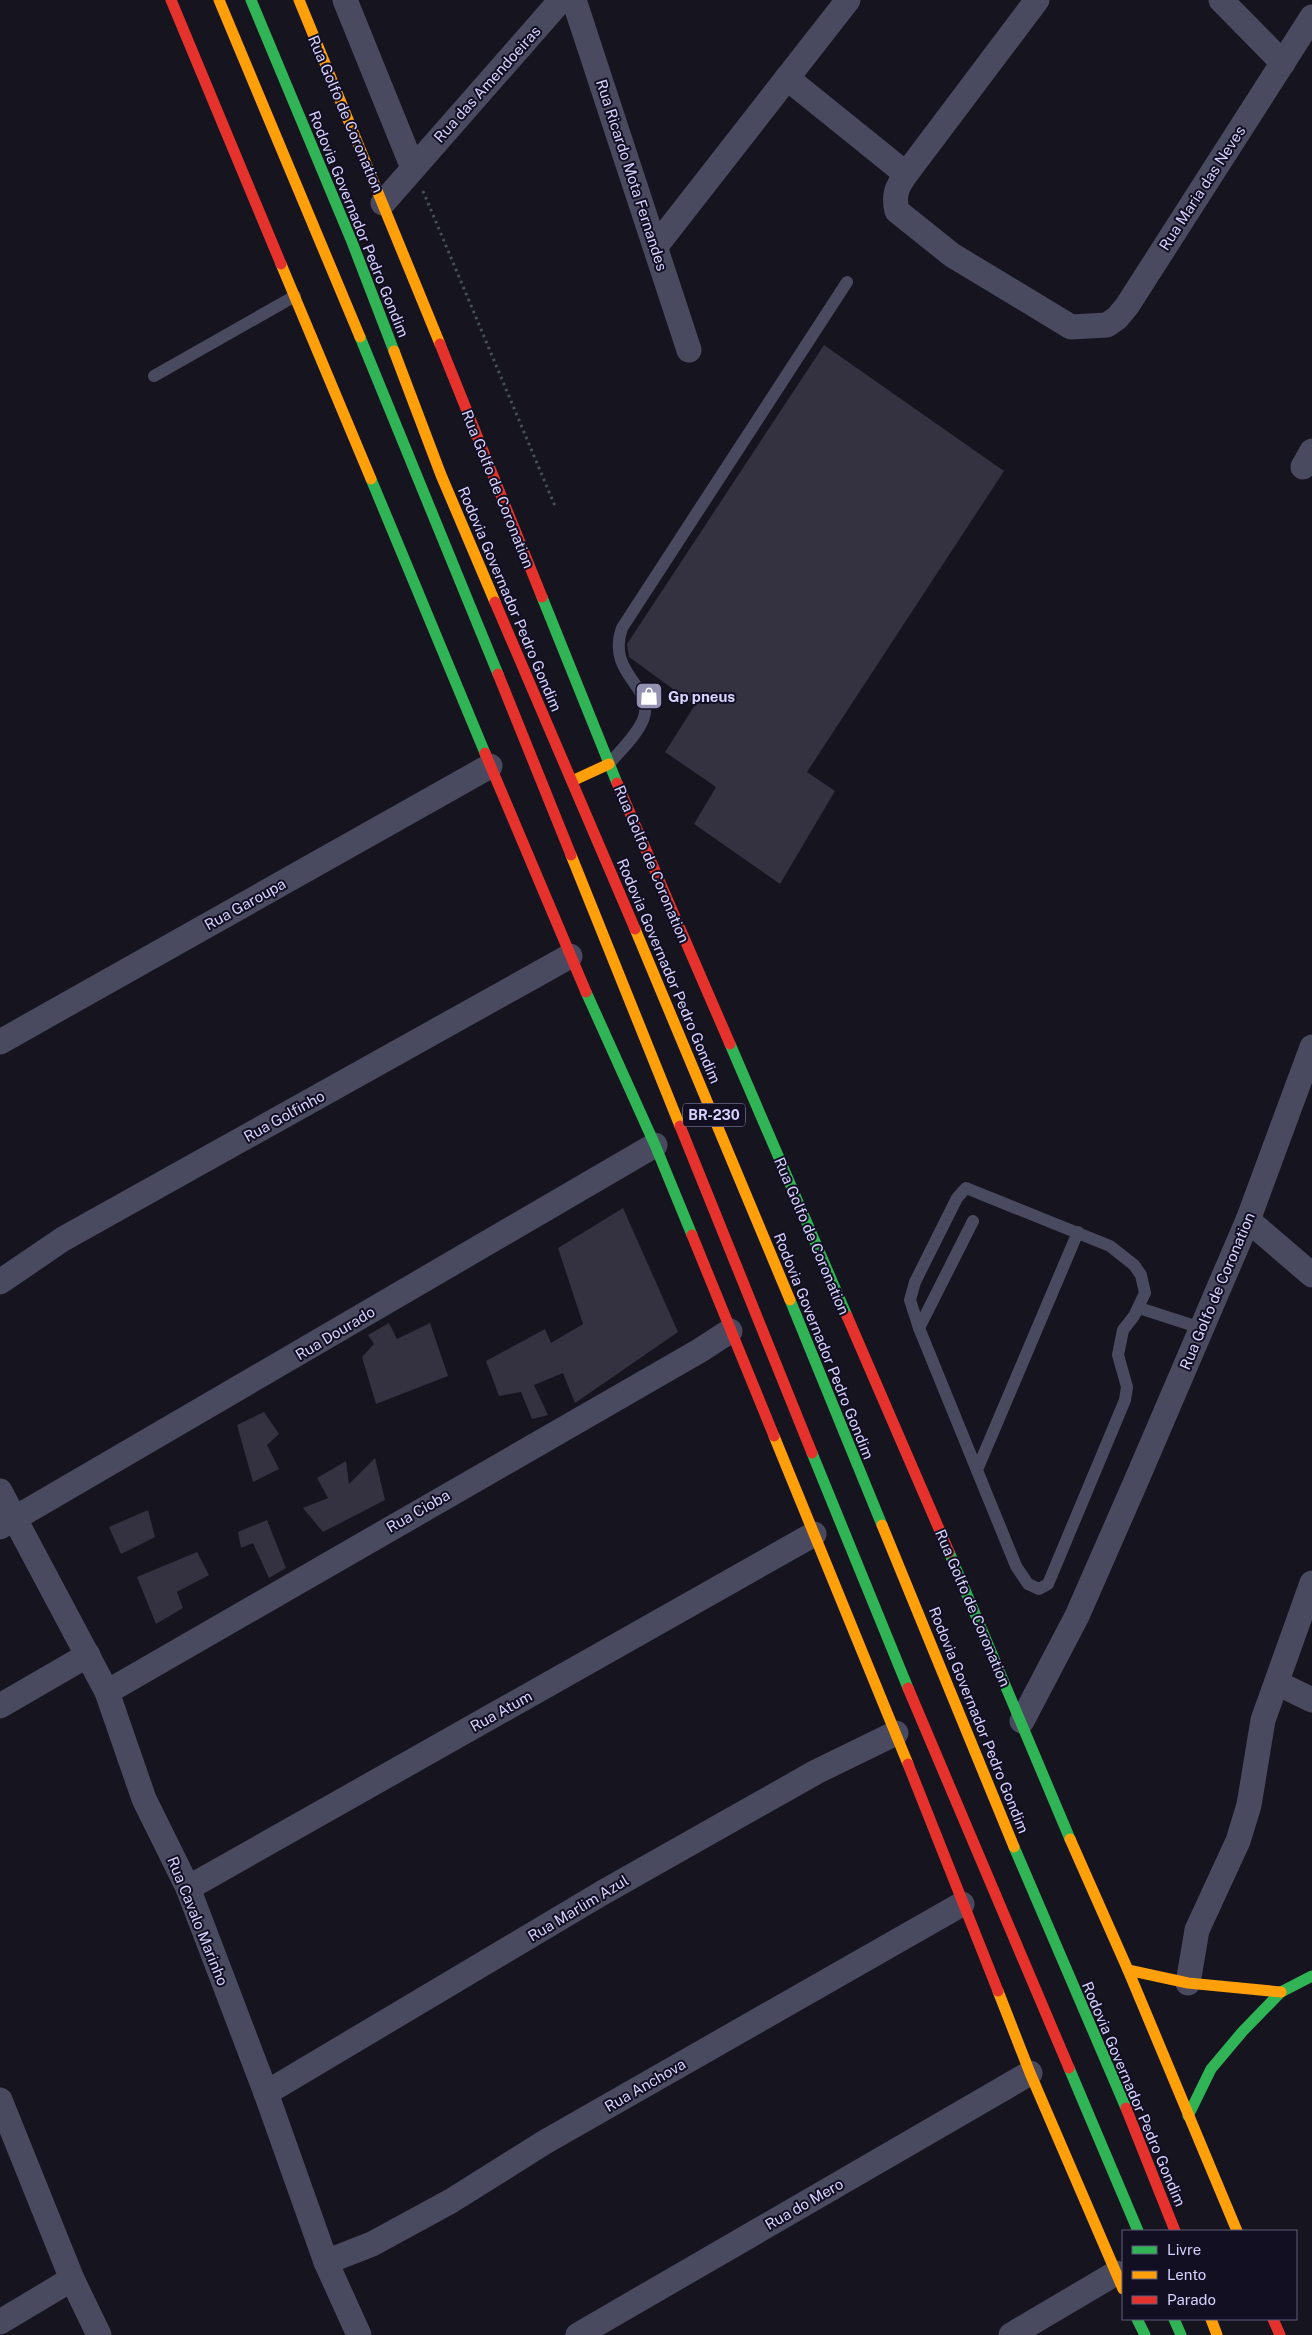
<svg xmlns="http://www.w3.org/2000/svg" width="1312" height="2335" font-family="'Public Sans',sans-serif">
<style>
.building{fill:#343140}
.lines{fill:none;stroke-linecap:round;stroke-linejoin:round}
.path{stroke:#44505c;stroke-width:3;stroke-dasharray:2.5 4;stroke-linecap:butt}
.lane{stroke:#49495f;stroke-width:12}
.street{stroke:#49495f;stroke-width:25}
.fast{stroke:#30b455;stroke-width:11}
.slow{stroke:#ff9f0a;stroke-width:11}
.jam{stroke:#e5322d;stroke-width:11}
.labels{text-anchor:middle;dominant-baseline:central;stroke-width:4;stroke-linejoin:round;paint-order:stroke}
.shield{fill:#120f23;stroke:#9c98bc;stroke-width:1}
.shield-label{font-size:14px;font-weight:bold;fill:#d7d2fe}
.street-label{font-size:15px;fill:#d7d2fe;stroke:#120f23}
.poi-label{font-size:15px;font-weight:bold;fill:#d7d2fe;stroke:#120f23;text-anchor:start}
</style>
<rect width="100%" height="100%" fill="#16141e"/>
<g class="building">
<path d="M824,345L1004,471L807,772L835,791L780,884L694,824L716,787L665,752L695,705L629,657L627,644Z"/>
<path d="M623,1208L678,1332L575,1403L563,1373L534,1385L548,1415L532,1419L521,1392L499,1396L486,1361L545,1329L551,1343L583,1324L558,1248Z"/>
<path d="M389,1323L397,1339L430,1323L448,1376L376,1404L362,1357L374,1344L368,1335Z"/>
<path d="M264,1412L279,1434L267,1445L279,1469L253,1482L237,1425Z"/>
<path d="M375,1458L385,1500L323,1532L303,1508L328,1498L317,1478L346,1461L349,1484Z"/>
<path d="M148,1510L155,1537L121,1554L109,1527Z"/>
<path d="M267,1520L286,1568L269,1578L253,1543L241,1548L238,1532Z"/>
<path d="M197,1552L209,1575L177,1592L183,1608L156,1624L137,1577Z"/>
</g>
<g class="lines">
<path class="path" d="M423,191L555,506"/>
<g class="lane">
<path d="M154,376L295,296"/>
<path d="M609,764C619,752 640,732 644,717C654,686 606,674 622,628L847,282"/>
<path d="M966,1188L1110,1246L1134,1265L1141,1275L1145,1293L1134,1316L1123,1330L1118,1355L1127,1387L1125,1400L1048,1584L1039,1589L1028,1584L1016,1566L919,1328L910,1300L915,1282L957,1198Z"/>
<path d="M1139,1308L1201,1328"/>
<path d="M919,1328L973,1221"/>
<path d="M977,1470L1078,1232"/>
</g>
<g class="street">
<path d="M345,0L413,168"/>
<path d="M574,0L689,350"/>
<path d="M1037,0L906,174C897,187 893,195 897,211L952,255L1071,327L1107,325L1117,318L1127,306L1312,17"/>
<path d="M1221,0L1283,63"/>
<path d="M787,78L906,174"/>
<path d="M383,203L561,0"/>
<path d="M656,246L848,0"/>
<path d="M1303,467L1312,451"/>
<path d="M0,1042L490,766"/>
<path d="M1248,1220L1312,1275"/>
<path d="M0,1282L63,1239L570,956"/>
<path d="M0,1491L107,1692L144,1799L188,1888L266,2093L326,2262L359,2335"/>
<path d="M0,1527L655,1145"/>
<path d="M1277,1683L1312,1700"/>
<path d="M107,1692L699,1351L730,1331"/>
<path d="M0,1706L88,1655"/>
<path d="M1022,1721L1077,1616L1137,1479L1248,1220L1312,1047"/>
<path d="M188,1888L814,1534"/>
<path d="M1188,1983L1197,1930L1238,1841L1249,1805L1263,1720L1312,1583"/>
<path d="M266,2093L602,1893L816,1772L896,1733"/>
<path d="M0,2100L72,2279L99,2335"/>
<path d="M326,2262L372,2244L451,2201L545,2142L962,1904"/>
<path d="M0,2322L72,2279"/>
<path d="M578,2335L1030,2073"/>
<path d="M1011,2335L1116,2273"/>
</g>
<g class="fast">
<path d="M251,0L352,242L394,351"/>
<path d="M360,337L498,674"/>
<path d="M371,479L485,753"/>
<path d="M542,597L617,783"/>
<path d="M586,992L655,1145L692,1235"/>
<path d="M730,1044L847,1316"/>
<path d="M790,1300L882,1525"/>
<path d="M812,1453L908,1688"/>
<path d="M949,1552L1070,1839"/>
<path d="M1014,1847L1126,2108"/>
<path d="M1069,2068L1138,2231"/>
<path d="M1188,2116L1211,2069L1243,2031L1281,1992L1312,1976"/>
<path d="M1137,2319L1145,2335"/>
<path d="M1174,2319L1181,2335"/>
</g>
<g class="slow">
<path d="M219,0L360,337"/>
<path d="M299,0L440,344"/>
<path d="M281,264L371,479"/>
<path d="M394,351L441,475L495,602"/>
<path d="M572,781L609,764"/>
<path d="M571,855L680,1126"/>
<path d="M635,929L790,1300"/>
<path d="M774,1436L908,1764"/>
<path d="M882,1525L1014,1847"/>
<path d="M1070,1839L1128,1970L1237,2231"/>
<path d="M1128,1970L1188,1983L1281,1992"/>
<path d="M998,1991L1030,2073L1123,2289"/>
<path d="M1211,2319L1217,2335"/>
</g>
<g class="jam">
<path d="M171,0L281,264"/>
<path d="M440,344L542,597"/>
<path d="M495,602L635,929"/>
<path d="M498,674L571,855"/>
<path d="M485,753L586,992"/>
<path d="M617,783L730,1044"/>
<path d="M680,1126L812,1453"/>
<path d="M692,1235L774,1436"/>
<path d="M847,1316L949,1552"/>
<path d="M908,1688L1069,2068"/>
<path d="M908,1764L998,1991"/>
<path d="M1126,2108L1175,2231"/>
<path d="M1273,2319L1280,2335"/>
</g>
</g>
<defs>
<g id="shop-square" transform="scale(1.4375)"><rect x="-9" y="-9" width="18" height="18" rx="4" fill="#9390b0" stroke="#120f23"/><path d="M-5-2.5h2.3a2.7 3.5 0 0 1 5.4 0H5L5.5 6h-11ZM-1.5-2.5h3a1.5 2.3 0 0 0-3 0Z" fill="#fff"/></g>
</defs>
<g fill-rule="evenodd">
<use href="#shop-square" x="649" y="696"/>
</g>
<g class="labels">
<rect class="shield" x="683" y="1103.5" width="62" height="23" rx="4"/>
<g class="shield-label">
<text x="714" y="1115">BR-230</text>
</g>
<g class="street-label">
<text transform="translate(487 84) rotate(-48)">Rua das Amendoeiras</text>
<text transform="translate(346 114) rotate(67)">Rua Golfo de Coronation</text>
<text transform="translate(632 175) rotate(72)">Rua Ricardo Mota Fernandes</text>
<text transform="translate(1202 188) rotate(-57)">Rua Maria das Neves</text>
<text transform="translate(359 224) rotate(68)">Rodovia Governador Pedro Gondim</text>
<text transform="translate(498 489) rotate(68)">Rua Golfo de Coronation</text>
<text transform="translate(510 599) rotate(67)">Rodovia Governador Pedro Gondim</text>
<text transform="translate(652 864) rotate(67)">Rua Golfo de Coronation</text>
<text transform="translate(245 904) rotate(-29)">Rua Garoupa</text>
<text transform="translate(669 971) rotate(67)">Rodovia Governador Pedro Gondim</text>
<text transform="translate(284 1116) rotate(-29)">Rua Golfinho</text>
<text transform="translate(812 1236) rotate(67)">Rua Golfo de Coronation</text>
<text transform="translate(1217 1291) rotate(-67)">Rua Golfo de Coronation</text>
<text transform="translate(335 1333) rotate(-31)">Rua Dourado</text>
<text transform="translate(824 1346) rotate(68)">Rodovia Governador Pedro Gondim</text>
<text transform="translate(418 1511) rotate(-30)">Rua Cioba</text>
<text transform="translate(973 1608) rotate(67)">Rua Golfo de Coronation</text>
<text transform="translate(501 1711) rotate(-29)">Rua Atum</text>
<text transform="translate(979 1720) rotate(68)">Rodovia Governador Pedro Gondim</text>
<text transform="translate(578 1908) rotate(-31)">Rua Marlim Azul</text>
<text transform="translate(198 1921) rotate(68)">Rua Cavalo Marinho</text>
<text transform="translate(645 2085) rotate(-30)">Rua Anchova</text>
<text transform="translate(1134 2094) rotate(67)">Rodovia Governador Pedro Gondim</text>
<text transform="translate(804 2204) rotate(-30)">Rua do Mero</text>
</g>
<g class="poi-label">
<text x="668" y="696">Gp pneus</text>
</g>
</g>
<rect x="1122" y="2230" width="175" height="90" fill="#120f23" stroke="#615d7b"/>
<rect x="1132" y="2246" width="25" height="8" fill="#30b455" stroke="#615d7b"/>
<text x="1167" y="2255" font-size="15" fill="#d7d2fe">Livre</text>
<rect x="1132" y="2271" width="25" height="8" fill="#ff9f0a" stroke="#615d7b"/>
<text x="1167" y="2280" font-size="15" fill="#d7d2fe">Lento</text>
<rect x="1132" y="2296" width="25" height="8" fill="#e5322d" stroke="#615d7b"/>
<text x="1167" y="2305" font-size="15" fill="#d7d2fe">Parado</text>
</svg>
